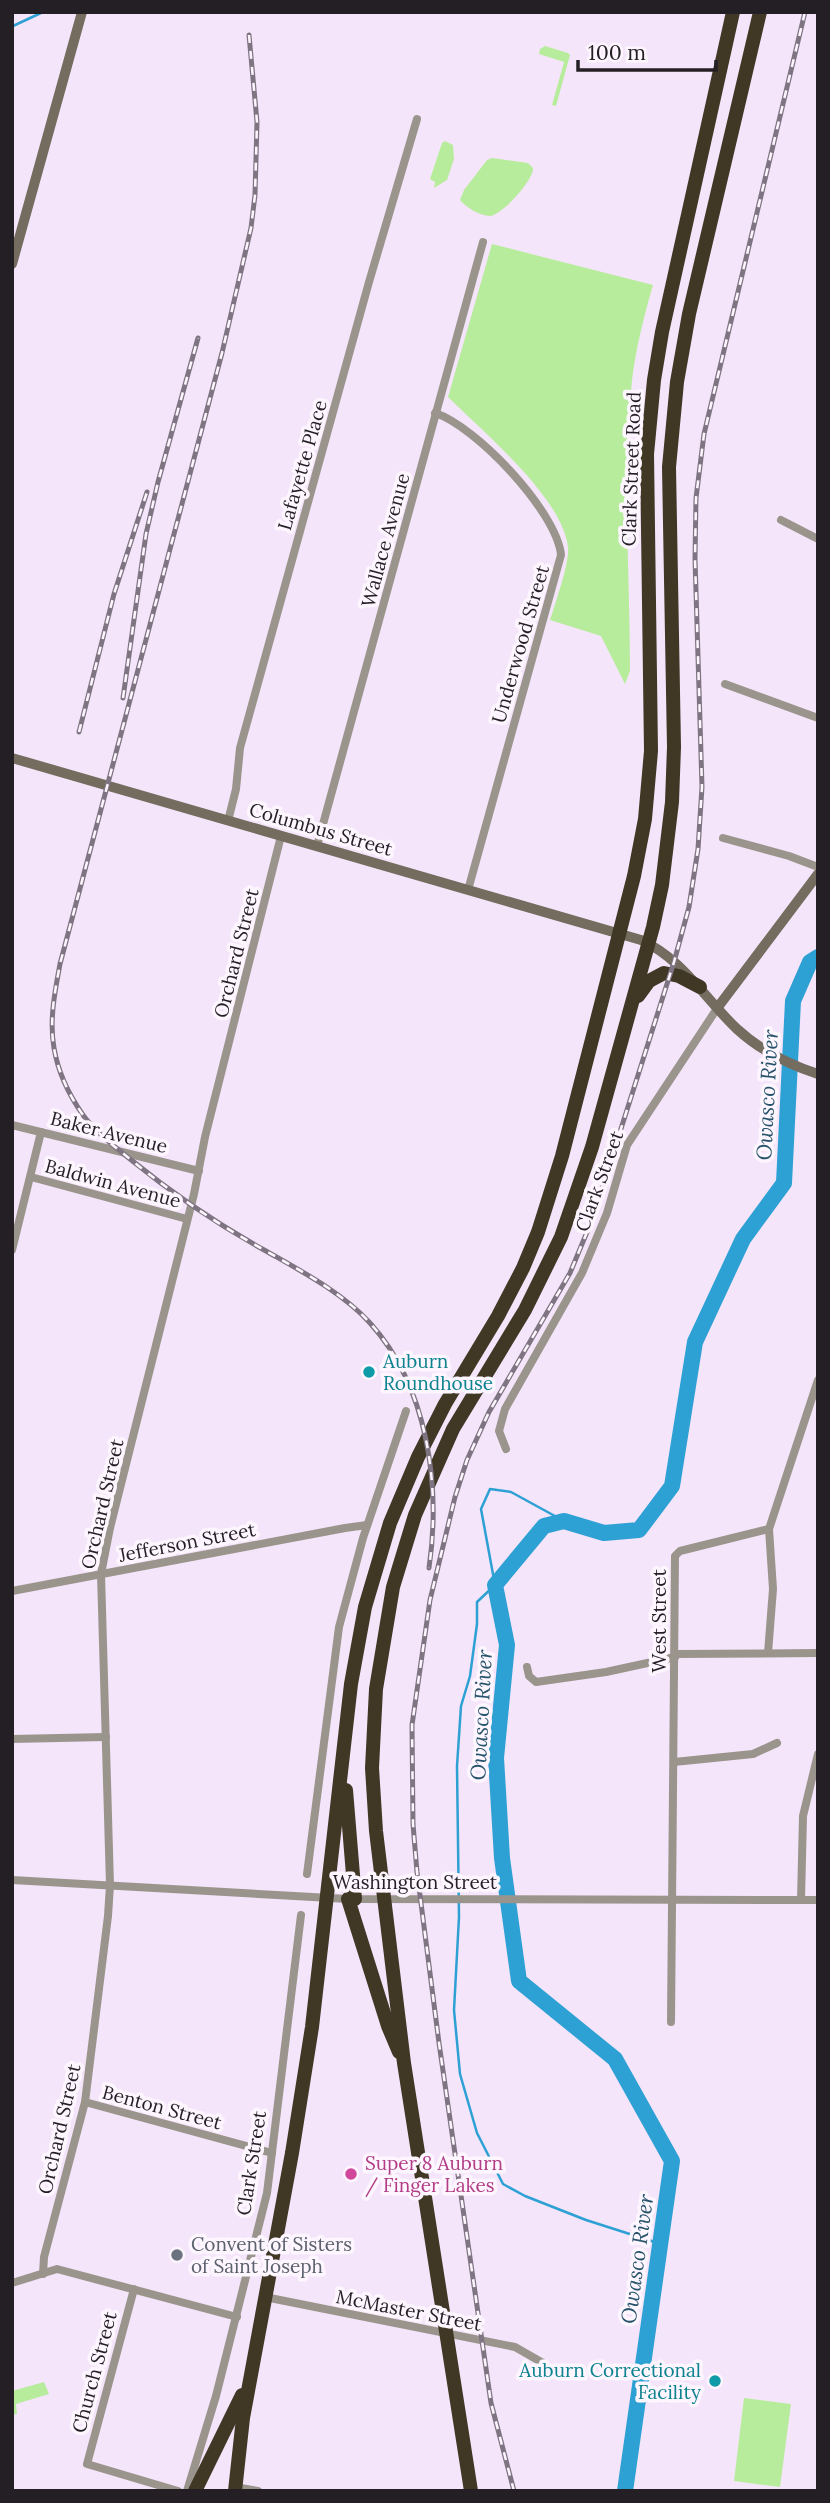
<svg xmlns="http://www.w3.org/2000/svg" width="830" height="2503" font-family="Lora,serif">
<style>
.green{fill:#b8ec9d}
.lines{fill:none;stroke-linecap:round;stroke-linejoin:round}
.stream{stroke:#2da0d4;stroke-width:2.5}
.river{stroke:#2da0d4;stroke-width:16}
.street{stroke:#9a958c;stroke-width:8}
.secondary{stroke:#736c5f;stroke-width:10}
.highway{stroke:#403725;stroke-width:14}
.rail-casing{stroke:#7f7582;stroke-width:5}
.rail{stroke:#fdf6ff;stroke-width:2.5;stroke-dasharray:8;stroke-linecap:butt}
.culture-dot{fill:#0f9aa8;stroke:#fdf6ff;stroke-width:2.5}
.hotel-dot{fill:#d1479c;stroke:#fdf6ff;stroke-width:2.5}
.worship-dot{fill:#6b7280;stroke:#fdf6ff;stroke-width:2.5}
.labels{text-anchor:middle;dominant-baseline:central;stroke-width:7;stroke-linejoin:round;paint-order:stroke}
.street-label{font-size:19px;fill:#241e25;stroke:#fdf6ff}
.culture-label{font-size:19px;fill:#0d838f;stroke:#fdf6ff;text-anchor:start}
.hotel-label{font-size:19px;fill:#b23c85;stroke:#fdf6ff;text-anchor:start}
.worship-label{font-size:19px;fill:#5b616d;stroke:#fdf6ff;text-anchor:start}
.water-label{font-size:21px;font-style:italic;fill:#28546b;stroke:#fdf6ff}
</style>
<rect width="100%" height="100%" fill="#f5e5fa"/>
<g class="green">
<path d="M545,46L568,53L570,55L556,106L552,105L564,62L539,54L540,49Z"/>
<path d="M445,141L453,145L454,159L447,180L434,188L435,182L430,179L442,143Z"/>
<path d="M492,158L528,163L533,168C534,180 502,215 490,216C480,216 466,207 460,200L464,190L487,160Z"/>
<path d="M492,244L653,285C644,316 636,348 632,380C622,476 630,574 630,671L625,684L601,636L550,620C555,604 570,561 568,547C562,497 483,432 448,397Z"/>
<path d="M44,2382L49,2394L16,2404L17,2414L12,2415V2391Z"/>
<path d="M744,2398L791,2404L780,2487L734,2481Z"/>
</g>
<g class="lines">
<g class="stream">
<path d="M13,26L43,12"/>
<path d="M564,1521L511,1492L490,1489L481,1509L495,1585L477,1602V1624L470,1676L461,1706L457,1766L459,1917L454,2010L460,2074L477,2133L503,2184L525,2196L586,2220L661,2244"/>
</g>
<path class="river" d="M625,2491L672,2161L615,2059L519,1981L502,1858L496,1758L507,1645L495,1585L544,1526L564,1521L604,1533L639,1530L672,1486L695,1342L743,1239L784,1183L793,1001L810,962L818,957"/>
<g class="street">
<path d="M435,413C476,426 557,512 561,555L468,890"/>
<path d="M781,520L818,539"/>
<path d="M725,684L818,718"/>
<path d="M228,821L236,789L240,748L369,282L417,119"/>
<path d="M723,838L789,856L818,867"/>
<path d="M317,846L483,242"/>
<path d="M12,1125L199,1171"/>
<path d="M31,1177L187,1219"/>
<path d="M12,1250L41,1132"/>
<path d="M506,1449L499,1431L505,1409L582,1273L607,1213L627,1145L718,1007"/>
<path d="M12,1591L345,1528L367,1525"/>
<path d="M768,1653L773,1589L769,1529"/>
<path d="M675,1654L818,1653"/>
<path d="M527,1667L529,1676L536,1682L606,1672L675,1657"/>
<path d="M12,1739L106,1737"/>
<path d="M674,1762L753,1754L777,1743"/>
<path d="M307,1874L339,1627L363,1538L406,1411"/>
<path d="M12,1880L348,1899L818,1900"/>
<path d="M801,1900L803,1816L818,1754"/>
<path d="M671,2022L675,1556L680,1551L769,1529L818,1380"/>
<path d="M85,2102L272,2153"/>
<path d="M43,2274L44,2257L85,2102L108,1916L110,1885L101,1574L110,1528L194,1194L205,1137L281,836"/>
<path d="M12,2283L57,2269L237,2317"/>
<path d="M134,2289L87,2464L178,2491"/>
<path d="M265,2297L515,2347L543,2363"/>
<path d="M235,2487L258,2491"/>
<path d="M187,2491L216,2396L267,2193L301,1915"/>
</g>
<g class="secondary">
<path d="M12,264L82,12"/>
<path d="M12,758L641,940C683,959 705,999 737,1029C761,1051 787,1064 818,1074"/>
<path d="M718,1007L818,874"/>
</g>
<g class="highway">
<path d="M638,996L649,981L664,973L679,976L700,987"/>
<path d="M346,1790L355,1899"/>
<path d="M348,1899L388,2026L399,2052"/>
<path d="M195,2491L242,2395"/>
<path d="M235,2491L243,2418L292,2153L312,2027L351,1684L365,1607L390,1523L418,1457L445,1404L498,1316L523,1268L538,1232L562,1156L634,876L645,819L651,751L647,454L654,380L662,332L733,12"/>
<path d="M471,2491L404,2063L376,1831L372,1768L376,1689L393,1587L415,1515L453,1429L525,1310L561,1237L592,1147L653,927L662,885L672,802L674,747L669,467L677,382L689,314L760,12"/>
</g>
<g class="rail-casing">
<g id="rail">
<path d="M249,35L257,122L255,195L251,228L222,353L60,964C55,991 49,1020 54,1048C58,1072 69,1095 83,1115C95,1132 114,1146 130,1159C173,1194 217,1224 266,1251C301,1271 343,1293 370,1323C428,1387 441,1486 429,1568"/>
<path d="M123,698L146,534L158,482L198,338"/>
<path d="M79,732L114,594L147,492"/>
<path d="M514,2491L491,2403L439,2043L417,1872L413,1824L412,1725L430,1600L455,1497L467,1460L489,1412L570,1273L592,1220L674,962L689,907L698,849L702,787L695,559L696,498L704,434L805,12"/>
</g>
</g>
<use href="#rail" class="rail"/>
</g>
<g class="culture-dot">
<circle cx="369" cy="1372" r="7"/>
<circle cx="715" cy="2381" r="7"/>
</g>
<circle class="hotel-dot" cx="351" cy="2174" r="7"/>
<circle class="worship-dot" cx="177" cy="2255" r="7"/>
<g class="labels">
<g class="street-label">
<text transform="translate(302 465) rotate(-74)">Lafayette Place</text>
<text transform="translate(631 469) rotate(-88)">Clark Street Road</text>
<text transform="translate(385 540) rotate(-75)">Wallace Avenue</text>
<text transform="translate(520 644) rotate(-74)">Underwood Street</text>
<text transform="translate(321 829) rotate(16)">Columbus Street</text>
<text transform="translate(236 953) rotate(-76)">Orchard Street</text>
<text transform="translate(109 1132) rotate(14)">Baker Avenue</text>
<text transform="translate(599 1181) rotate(-70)">Clark Street</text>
<text transform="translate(113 1183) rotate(15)">Baldwin Avenue</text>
<text transform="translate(102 1504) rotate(-77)">Orchard Street</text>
<text transform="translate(187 1542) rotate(-11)">Jefferson Street</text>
<text transform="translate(659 1621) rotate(-90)">West Street</text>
<text x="415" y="1882">Washington Street</text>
<text transform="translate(162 2107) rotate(15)">Benton Street</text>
<text transform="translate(59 2129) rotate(-77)">Orchard Street</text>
<text transform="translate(251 2163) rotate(-81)">Clark Street</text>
<text transform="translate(409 2310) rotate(11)">McMaster Street</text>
<text transform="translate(94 2372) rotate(-75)">Church Street</text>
</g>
<g class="culture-label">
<text x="383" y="1361">Auburn<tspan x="383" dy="22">Roundhouse</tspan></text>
<text x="701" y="2370" text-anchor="end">Auburn Correctional<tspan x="701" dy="22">Facility</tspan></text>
</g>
<g class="hotel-label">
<text x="365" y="2163">Super 8 Auburn<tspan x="365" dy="22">/ Finger Lakes</tspan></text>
</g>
<g class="worship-label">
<text x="191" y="2244">Convent of Sisters<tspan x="191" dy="22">of Saint Joseph</tspan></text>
</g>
<g class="water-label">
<text transform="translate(767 1095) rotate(-87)">Owasco River</text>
<text transform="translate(481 1715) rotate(-87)">Owasco River</text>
<text transform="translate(637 2259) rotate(-82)">Owasco River</text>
</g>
</g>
<rect width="830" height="2503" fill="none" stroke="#241e25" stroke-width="28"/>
<path d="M578 60v10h138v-10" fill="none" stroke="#241e25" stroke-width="3.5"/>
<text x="588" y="60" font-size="21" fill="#241e25" stroke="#fdf6ff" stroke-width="5" paint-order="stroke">100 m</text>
</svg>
